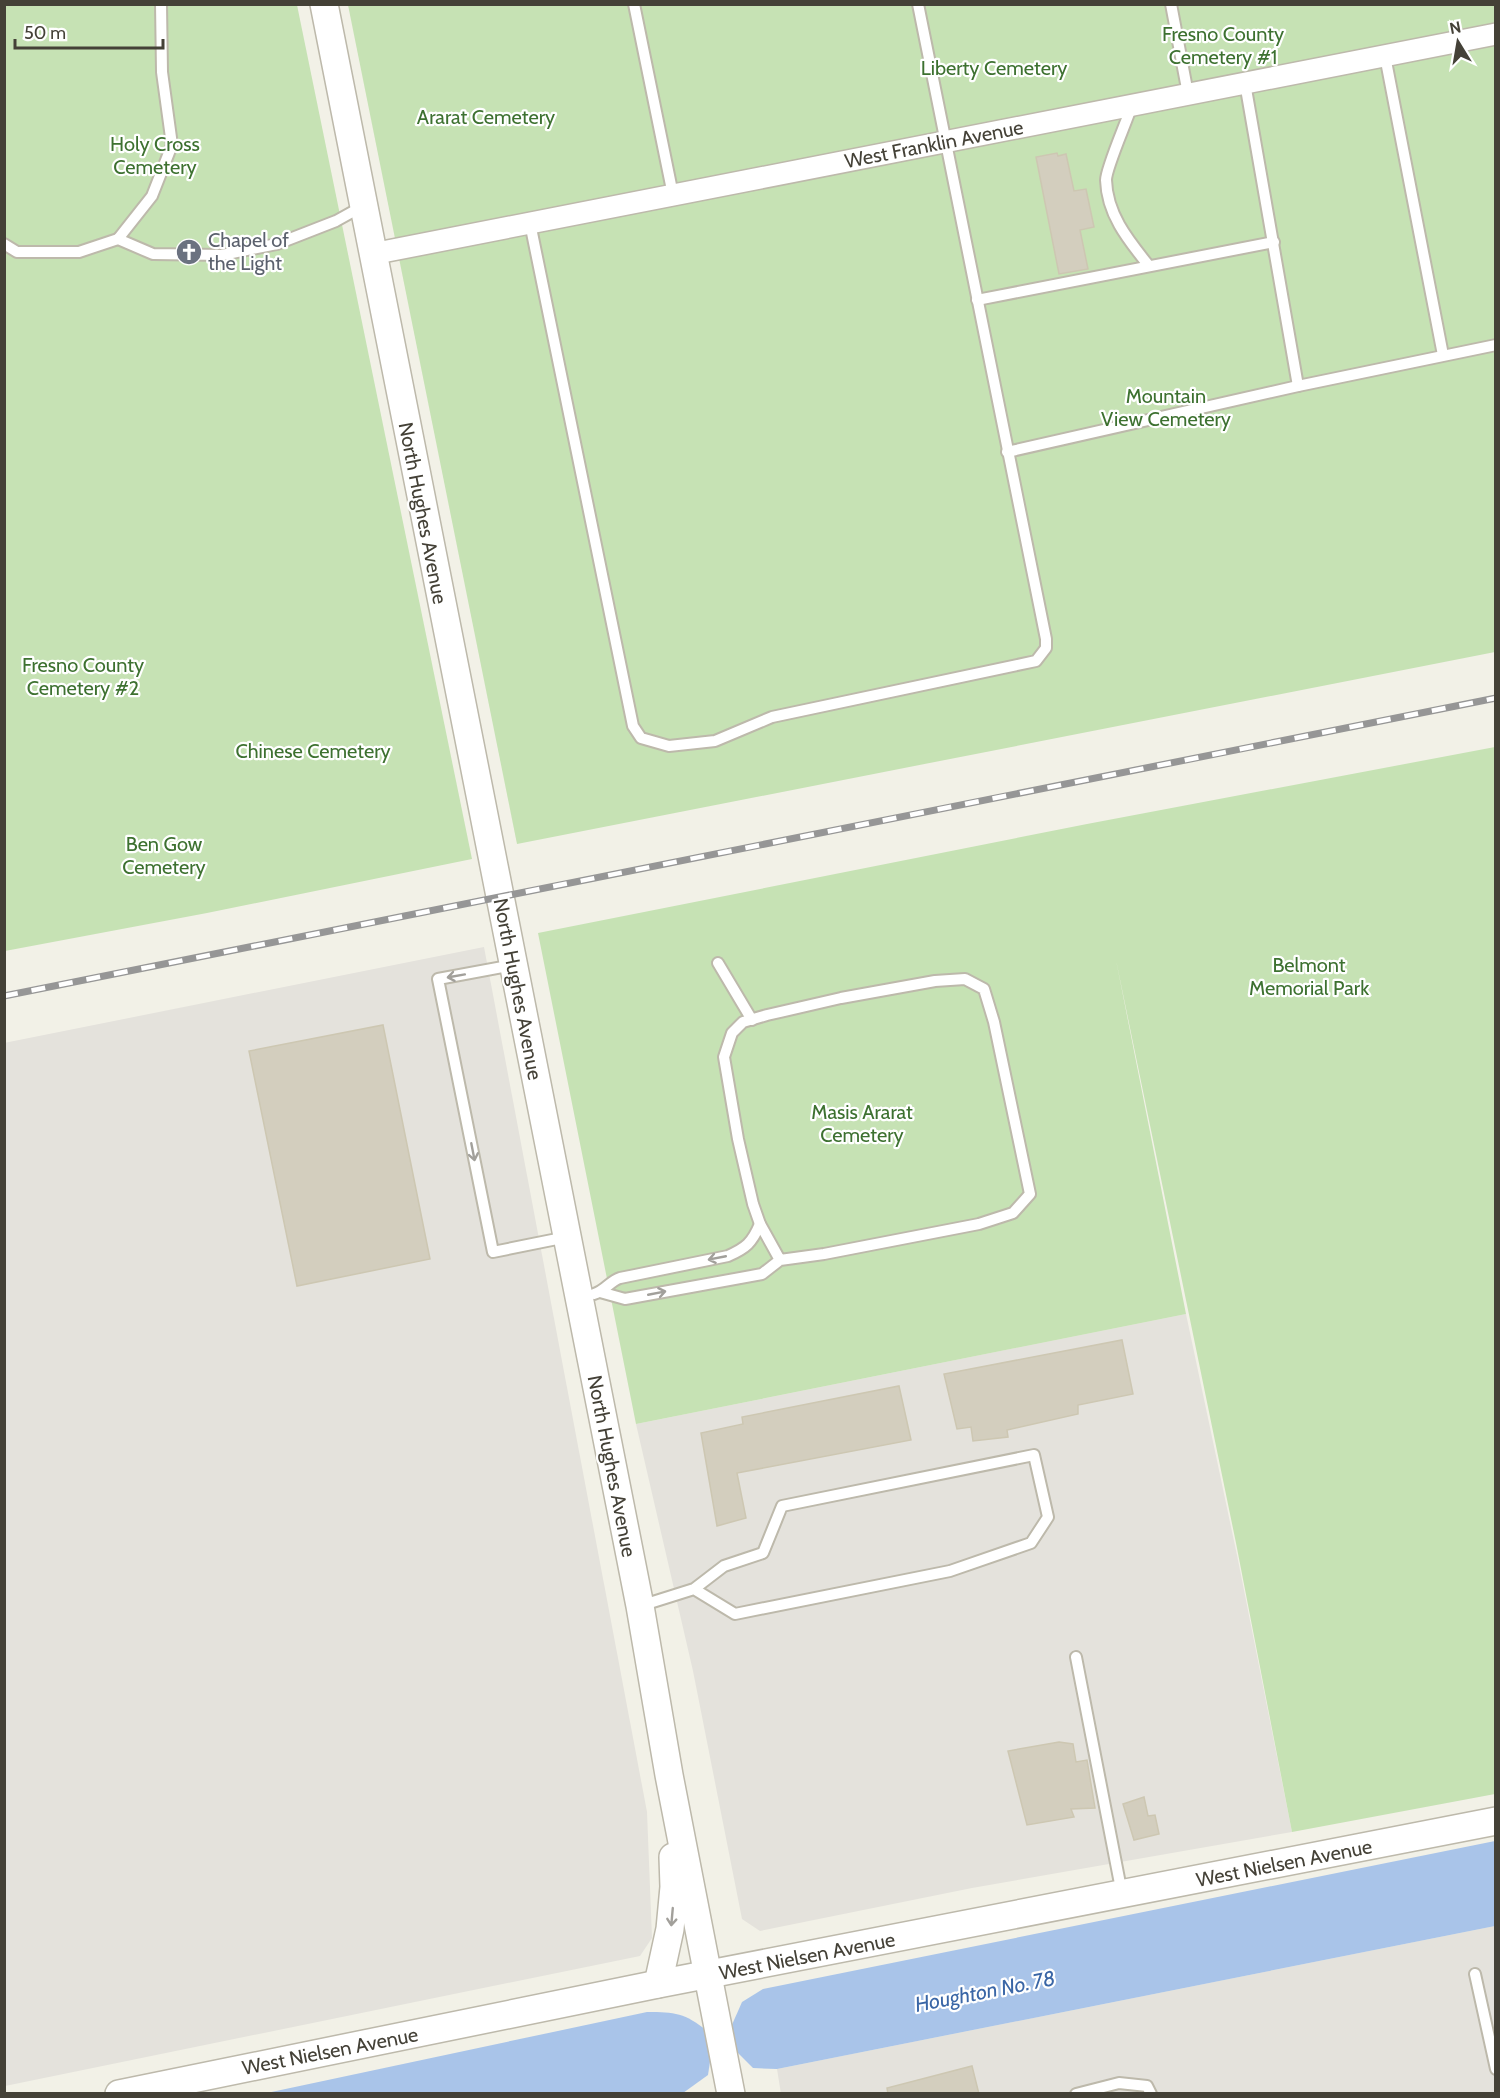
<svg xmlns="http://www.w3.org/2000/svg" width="1500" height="2098" font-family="Cabin,sans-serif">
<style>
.industrial{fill:#e4e2dc}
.green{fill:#c6e2b4}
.water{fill:#a9c4e9}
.building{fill:#d3cebe;stroke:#cdc7b2;stroke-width:1.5}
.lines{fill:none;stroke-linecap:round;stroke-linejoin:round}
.service-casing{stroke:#bdb9ab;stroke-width:14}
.minor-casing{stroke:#bdb9ab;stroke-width:24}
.tertiary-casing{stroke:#bdb9ab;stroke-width:30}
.service{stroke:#fff;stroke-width:10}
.minor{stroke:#fff;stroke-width:21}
.tertiary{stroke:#fff;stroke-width:27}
.rail-casing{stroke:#969696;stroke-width:7}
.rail{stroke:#fff;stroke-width:4.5;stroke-dasharray:14;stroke-linecap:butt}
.oneway{stroke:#a2a09b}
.labels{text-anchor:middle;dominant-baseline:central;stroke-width:4.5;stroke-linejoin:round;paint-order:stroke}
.park-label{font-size:20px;fill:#3d7130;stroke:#fff}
.street-label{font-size:20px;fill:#444137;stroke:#fff}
.worship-label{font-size:20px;fill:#5b616d;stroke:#fff;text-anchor:start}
.water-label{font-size:21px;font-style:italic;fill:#3a66a6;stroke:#fff}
</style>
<rect width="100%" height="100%" fill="#f2f1e7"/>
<g class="industrial">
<path d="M484,947L647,1812L652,1938L640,1956L5,2086L4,1043Z"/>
<path d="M1186,1314L1238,1560L1292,1832L972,1888L760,1931L742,1919L693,1671L636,1424Z"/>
<path d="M1495,1926V2093L781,2094L777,2069Z"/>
</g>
<g class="green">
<path d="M5,5H297L472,859L207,913L5,951Z"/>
<path d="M348,5H1495V652L517,844Z"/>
<path d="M1495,747V1794L1292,1832L1236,1543L1116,960L1186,1314L636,1424L538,933L1087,824Z"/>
</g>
<g class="water">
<path d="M1495,1841V1926L777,2069L753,2068L736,2051L731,2027L742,2002L763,1989Z"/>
<path d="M647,2012C675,2012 685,2013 707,2031L711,2055L708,2075L683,2093L262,2094Z"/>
</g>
<g class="building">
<path d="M1057,153L1058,156L1066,154L1074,191L1086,189L1094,227L1080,230L1088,269L1059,274L1036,157Z"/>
<path d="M383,1025L430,1259L297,1286L249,1051Z"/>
<path d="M1122,1340L1133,1394L1078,1405V1414L1007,1430L1008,1437L973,1441L971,1427L957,1429L944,1374Z"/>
<path d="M899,1386L911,1440L737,1473L746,1518L717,1526L701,1433L743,1424L742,1417Z"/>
<path d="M1059,1742L1073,1744L1076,1762L1087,1760L1095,1808L1071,1809L1074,1817L1027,1825L1008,1751Z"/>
<path d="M1144,1797L1148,1816L1155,1815L1159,1834L1134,1840L1123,1804Z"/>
<path d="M972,2066L979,2094H888L887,2088Z"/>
</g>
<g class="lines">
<g class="service-casing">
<g id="service">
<path d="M634,4L673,195"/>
<path d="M1171,4L1188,94"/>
<path d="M1385,56L1443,355"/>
<path d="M1245,83L1298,386"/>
<path d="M1132,105C1127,121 1106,168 1106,180C1107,215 1129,241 1149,266"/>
<path d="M530,223L633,726L641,738L669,746L715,741L772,717L1036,661L1046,648V639L918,4"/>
<path d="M118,239L152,196L172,145L162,72L161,4"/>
<path d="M4,244L17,252H79L118,239L153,254L222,255L277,244L336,221L363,206"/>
<path d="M977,300L1274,242"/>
<path d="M1007,452L1298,386L1496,345"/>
<path d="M718,963L752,1020"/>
<path d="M513,965L438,979L493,1252L567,1237"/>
<path d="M600,1292L625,1299L762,1274L780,1260L824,1254L979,1224L1013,1213L1030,1194L994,1022L984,989L965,979L935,981L841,998L767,1015L743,1022L732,1033L724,1057L738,1139L753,1204L760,1224L780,1260"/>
<path d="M594,1294C605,1291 610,1281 620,1278L728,1256C746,1248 752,1243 760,1224"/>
<path d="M640,1606L694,1589L724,1566L763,1553L782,1506L1034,1455L1048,1517L1031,1543L950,1571L735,1614L694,1589"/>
<path d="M1076,1657L1122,1894"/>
<path d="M1475,1974L1496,2069"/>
<path d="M1076,2094L1119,2083L1147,2086L1151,2094"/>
</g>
</g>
<g class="minor-casing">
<path id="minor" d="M372,254L1496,34"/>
</g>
<g class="tertiary-casing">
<g id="tertiary">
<path d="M324,4L640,1606L669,1775L731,2094"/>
<path d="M658,1984L670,1929L674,1887L673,1857"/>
<path d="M119,2094L658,1984L1496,1821"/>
</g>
</g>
<use href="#service" class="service"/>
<use href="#minor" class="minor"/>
<use href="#tertiary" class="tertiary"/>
<g class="rail-casing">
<path id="rail" d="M4,996L1496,698"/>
</g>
<use href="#rail" class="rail"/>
</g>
<defs><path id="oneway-shaft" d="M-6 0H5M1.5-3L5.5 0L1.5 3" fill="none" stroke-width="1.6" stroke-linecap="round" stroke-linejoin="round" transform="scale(1.5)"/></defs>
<g class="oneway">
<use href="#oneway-shaft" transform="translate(456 976) rotate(170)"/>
<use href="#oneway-shaft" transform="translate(473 1152) rotate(79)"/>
<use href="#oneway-shaft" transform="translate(717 1258) rotate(169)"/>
<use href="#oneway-shaft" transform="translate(657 1293) rotate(-11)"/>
<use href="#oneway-shaft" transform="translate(672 1917) rotate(95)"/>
</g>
<defs>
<g id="church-disc" transform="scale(1.35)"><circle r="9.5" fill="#6b7280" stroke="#fff"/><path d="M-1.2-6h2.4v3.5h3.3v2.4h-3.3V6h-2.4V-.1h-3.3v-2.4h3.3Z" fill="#fff"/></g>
</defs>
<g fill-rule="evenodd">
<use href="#church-disc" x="189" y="252"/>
</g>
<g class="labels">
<g class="park-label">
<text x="1223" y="34">Fresno County<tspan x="1223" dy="23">Cemetery #1</tspan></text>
<text x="994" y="68">Liberty Cemetery</text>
<text x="486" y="117">Ararat Cemetery</text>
<text x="155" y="144">Holy Cross<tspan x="155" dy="23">Cemetery</tspan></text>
<text x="1166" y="396">Mountain<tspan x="1166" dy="23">View Cemetery</tspan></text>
<text x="83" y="665">Fresno County<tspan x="83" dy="23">Cemetery #2</tspan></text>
<text x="313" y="751">Chinese Cemetery</text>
<text x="164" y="844">Ben Gow<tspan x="164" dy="23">Cemetery</tspan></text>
<text x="1309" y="965">Belmont<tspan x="1309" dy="23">Memorial Park</tspan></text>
<text x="862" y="1112">Masis Ararat<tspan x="862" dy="23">Cemetery</tspan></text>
</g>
<g class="street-label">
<text transform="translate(934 144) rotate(-11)">West Franklin Avenue</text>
<text transform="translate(423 513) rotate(79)">North Hughes Avenue</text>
<text transform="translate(518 989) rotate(79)">North Hughes Avenue</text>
<text transform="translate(612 1466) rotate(79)">North Hughes Avenue</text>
<text transform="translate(1284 1863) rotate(-11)">West Nielsen Avenue</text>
<text transform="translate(807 1956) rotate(-11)">West Nielsen Avenue</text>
<text transform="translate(330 2051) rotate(-11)">West Nielsen Avenue</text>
</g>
<g class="worship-label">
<text x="208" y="240">Chapel of<tspan x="208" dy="23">the Light</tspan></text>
</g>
<g class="water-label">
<text transform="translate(985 1991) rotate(-11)">Houghton No. 78</text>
</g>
</g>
<rect width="1500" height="2098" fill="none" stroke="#444137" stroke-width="12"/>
<g transform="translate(1458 42) rotate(349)" stroke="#ffffff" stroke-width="4.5" paint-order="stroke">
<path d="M0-4.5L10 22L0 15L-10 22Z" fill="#444137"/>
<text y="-9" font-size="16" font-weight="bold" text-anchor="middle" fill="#444137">N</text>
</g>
<path d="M15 39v9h148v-9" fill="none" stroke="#444137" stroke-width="3"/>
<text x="24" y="39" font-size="18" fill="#444137" stroke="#ffffff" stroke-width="4.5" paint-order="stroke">50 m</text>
</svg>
